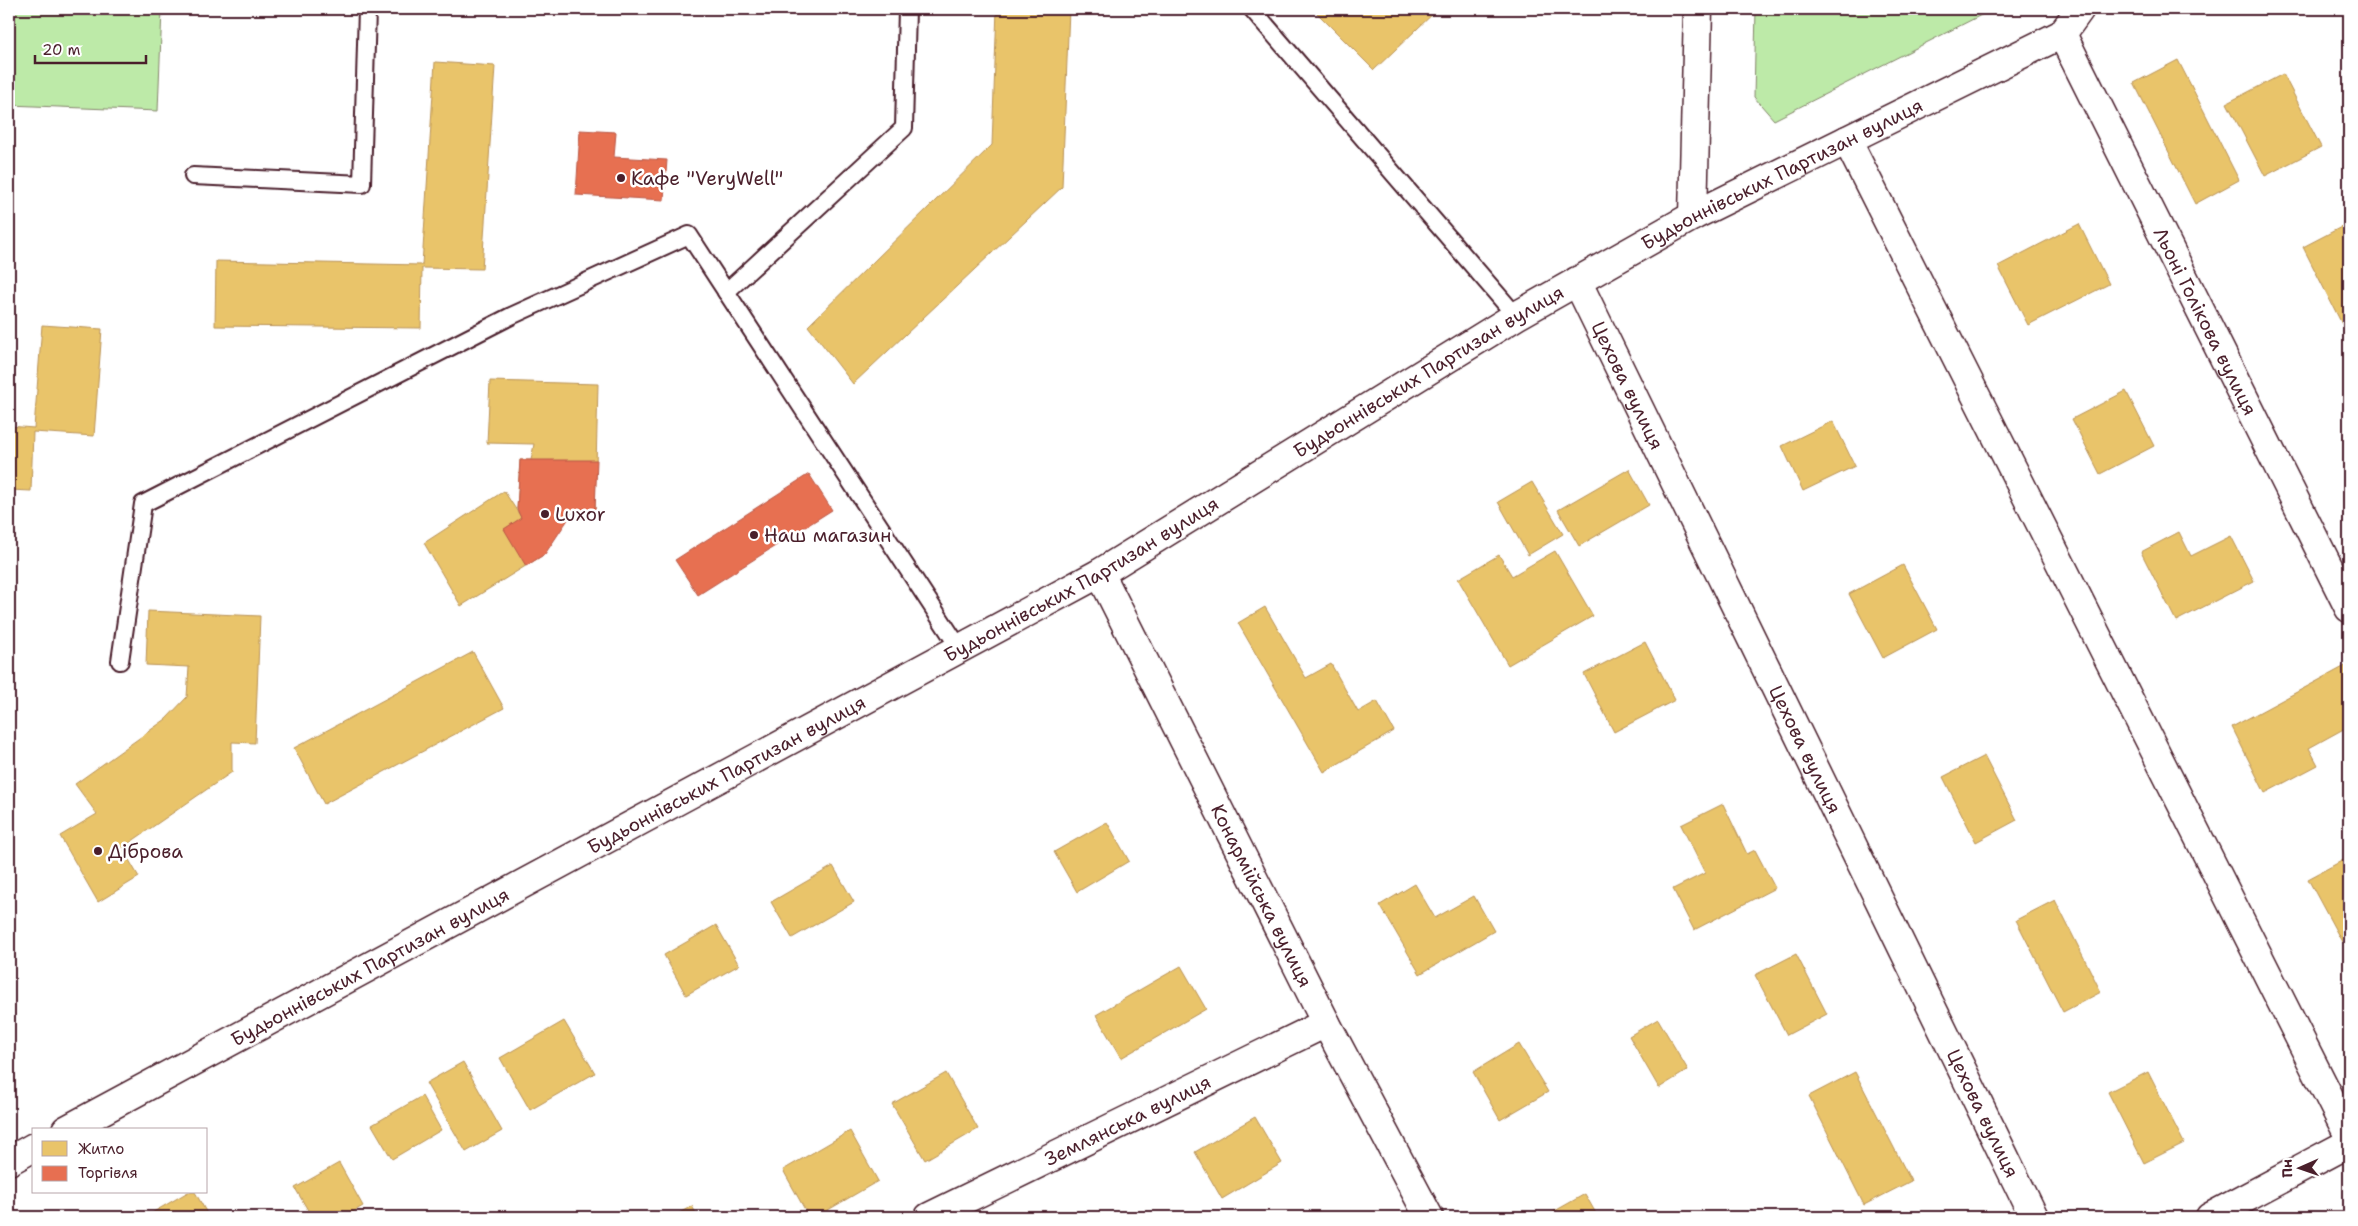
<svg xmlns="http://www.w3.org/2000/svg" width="2358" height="1226" font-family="'Shantell Sans',sans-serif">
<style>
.green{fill:#bdeaa8;stroke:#84846a}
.homes{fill:#e9c46a;stroke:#b99257}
.shops{fill:#e76f51;stroke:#b85746}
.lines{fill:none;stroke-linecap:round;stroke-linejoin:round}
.service-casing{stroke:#4a1f2b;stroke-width:20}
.minor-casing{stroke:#4a1f2b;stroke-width:31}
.tertiary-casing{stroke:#4a1f2b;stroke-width:31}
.secondary-casing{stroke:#4a1f2b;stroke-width:31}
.service{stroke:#fff;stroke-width:16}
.minor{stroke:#fff;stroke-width:28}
.tertiary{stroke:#fff;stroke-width:28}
.secondary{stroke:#fff;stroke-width:28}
.poi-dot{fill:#4a1f2b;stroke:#fff;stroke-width:2}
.labels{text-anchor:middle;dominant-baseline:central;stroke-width:5;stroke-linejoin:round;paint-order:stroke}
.street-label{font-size:19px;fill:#4a1f2b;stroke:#fff}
.poi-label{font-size:19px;fill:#4a1f2b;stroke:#fff;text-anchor:start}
</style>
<rect width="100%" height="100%" fill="#fff"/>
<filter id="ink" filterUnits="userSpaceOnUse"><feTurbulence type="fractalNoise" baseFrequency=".02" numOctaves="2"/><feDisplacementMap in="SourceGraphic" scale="10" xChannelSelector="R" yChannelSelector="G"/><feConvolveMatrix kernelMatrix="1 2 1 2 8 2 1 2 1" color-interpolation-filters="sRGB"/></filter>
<g filter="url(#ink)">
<g class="green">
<path d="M9,9H162L158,111L9,105Z"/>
<path d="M1756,9H1993L1774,120L1754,97Z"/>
</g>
<g class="homes">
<path d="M997,9H1069L1062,187L853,384L808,326L992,145Z"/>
<path d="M1319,9H1438L1374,70L1316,12Z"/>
<path d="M2178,60L2239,180L2195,204L2134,83Z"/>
<path d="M435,62L495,66L482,269L422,268L421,328L215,326L216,261L422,265Z"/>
<path d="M2283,74L2321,147L2265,176L2227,103Z"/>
<path d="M2349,223V325L2344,328L2303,247Z"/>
<path d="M2079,224L2109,284L2028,325L1998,266Z"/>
<path d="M42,325L102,329L94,436L33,432L31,491L9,490V426L34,428Z"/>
<path d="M490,381L598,384L595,510L517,509L520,460H531L534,444L487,443Z"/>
<path d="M2126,391L2154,446L2100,474L2072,419Z"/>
<path d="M1833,421L1855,466L1803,491L1782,446Z"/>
<path d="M1629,469L1649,505L1579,546L1558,510Z"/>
<path d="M1532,482L1563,534L1528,555L1498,502Z"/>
<path d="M504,491L545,554L461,606L424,543Z"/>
<path d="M2179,532L2191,556L2231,536L2254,581L2176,621L2141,552Z"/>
<path d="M1555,551L1593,616L1508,665L1458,579L1499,555L1512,576Z"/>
<path d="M1903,565L1937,629L1883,658L1849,594Z"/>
<path d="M1265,607L1306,678L1331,664L1358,712L1377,701L1394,731L1324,772L1238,623Z"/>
<path d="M148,611L260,616L255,743L232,742V772L122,848L139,877L98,902L60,836L97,814L75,784L166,719L187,697L189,667L146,665Z"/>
<path d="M1645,642L1675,700L1614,732L1584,674Z"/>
<path d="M473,652L504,708L324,804L294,748Z"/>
<path d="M2347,665L2349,669V726L2309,748L2318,765L2265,793L2232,727Z"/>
<path d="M1984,756L2017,820L1976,842L1943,777Z"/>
<path d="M1723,804L1747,854L1755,850L1775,888L1694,930L1673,889L1705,873L1681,825Z"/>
<path d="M1107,822L1129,861L1077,892L1054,852Z"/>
<path d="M2349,857V938L2342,942L2308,879Z"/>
<path d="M833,866L854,902L792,938L771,902Z"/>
<path d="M1415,884L1435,918L1474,896L1494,931L1420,974L1380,905Z"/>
<path d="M2055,900L2101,992L2063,1012L2016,920Z"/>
<path d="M716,925L739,965L686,995L664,955Z"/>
<path d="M1796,954L1827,1014L1787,1035L1755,975Z"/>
<path d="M1181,966L1206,1009L1121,1058L1096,1015Z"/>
<path d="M1658,1019L1688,1070L1659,1088L1629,1036Z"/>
<path d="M564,1021L595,1073L530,1110L500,1058Z"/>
<path d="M1519,1044L1548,1092L1500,1120L1473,1072Z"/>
<path d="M463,1062L502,1131L466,1152L426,1083Z"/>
<path d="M1855,1072L1911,1181L1864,1205L1809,1096Z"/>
<path d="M2148,1072L2184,1143L2144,1163L2108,1092Z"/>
<path d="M946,1073L978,1129L925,1160L892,1104Z"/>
<path d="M422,1096L441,1130L392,1159L372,1125Z"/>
<path d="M1255,1117L1282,1163L1222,1199L1195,1152Z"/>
<path d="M850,1131L878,1181L816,1217H809L783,1170Z"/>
<path d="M339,1163L363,1206L344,1217H312L295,1188Z"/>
<path d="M188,1192H195L209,1217H145Z"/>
<path d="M1585,1194L1598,1217H1547L1546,1216Z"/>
<path d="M692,1206L698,1217H672Z"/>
</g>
<g class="shops">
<path d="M580,130L616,132L614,157L667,160L664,200L576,195Z"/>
<path d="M520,460H597L595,510L575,509L545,554L526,566L504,529L521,518L517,509Z"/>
<path d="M809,474L832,510L698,595L675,560Z"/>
</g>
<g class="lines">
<g class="service-casing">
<g id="service">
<path d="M1252,9L1516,316"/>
<path d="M193,176L362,184L367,9"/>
<path d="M726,292L904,128L907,9"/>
<path d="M120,661L143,504L511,316L689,235L960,649"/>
</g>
</g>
<g class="minor-casing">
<g id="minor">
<path id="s1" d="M2062,34L2349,608"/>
<path d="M1847,140L2349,1136"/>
<path id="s2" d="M1577,281L2034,1217"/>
<path id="s3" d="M1100,573L1326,1023L1429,1217"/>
<path id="s4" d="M929,1217L1326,1023"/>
<path d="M2210,1217L2349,1143"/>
</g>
</g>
<g class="tertiary-casing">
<path id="tertiary" d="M1693,216L1698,9"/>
</g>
<g class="secondary-casing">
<g id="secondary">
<path id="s5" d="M66,1130L1100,573L1516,316L1693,216L2062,34L2080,9"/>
<path d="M9,1161L34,1147"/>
</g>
</g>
<use href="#service" class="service"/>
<use href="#minor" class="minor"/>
<use href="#tertiary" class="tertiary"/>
<use href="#secondary" class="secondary"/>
</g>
</g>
<g class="poi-dot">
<circle cx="621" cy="178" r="5"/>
<circle cx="545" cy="514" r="5"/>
<circle cx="754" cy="535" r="5"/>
<circle cx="98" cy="851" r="5"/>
</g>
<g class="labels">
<g class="street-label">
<text stroke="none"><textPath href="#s5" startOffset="1965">Будьоннівських Партизан вулиця</textPath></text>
<text stroke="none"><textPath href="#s1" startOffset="321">Льоні Голікова вулиця</textPath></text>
<text stroke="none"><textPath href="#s5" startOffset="1560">Будьоннівських Партизан вулиця</textPath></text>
<text stroke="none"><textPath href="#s2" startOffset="116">Цехова вулиця</textPath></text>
<text stroke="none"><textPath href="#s5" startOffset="1155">Будьоннівських Партизан вулиця</textPath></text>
<text stroke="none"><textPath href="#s2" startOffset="521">Цехова вулиця</textPath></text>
<text stroke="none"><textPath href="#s5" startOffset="750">Будьоннівських Партизан вулиця</textPath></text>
<text stroke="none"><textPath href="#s3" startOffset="361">Конармійська вулиця</textPath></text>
<text stroke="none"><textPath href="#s5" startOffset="345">Будьоннівських Партизан вулиця</textPath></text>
<text stroke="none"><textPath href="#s2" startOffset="926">Цехова вулиця</textPath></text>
<text stroke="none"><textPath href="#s4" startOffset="221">Землянська вулиця</textPath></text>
</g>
<g class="poi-label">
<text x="631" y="178">Кафе "VeryWell"</text>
<text x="555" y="514">Luxor</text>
<text x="764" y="535">Наш магазин</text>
<text x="108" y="851">Діброва</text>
</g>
</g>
<rect width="2358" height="1226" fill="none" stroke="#fff" stroke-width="30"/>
<rect x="15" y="15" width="2328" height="1196" fill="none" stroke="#4a1f2b" stroke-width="2" filter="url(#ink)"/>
<rect x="32" y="1128" width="175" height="65" fill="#ffffff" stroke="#b7a5aa"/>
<rect x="42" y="1141" width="25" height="15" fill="#e9c46a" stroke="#b7a5aa"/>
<text x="78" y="1154" font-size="15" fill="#4a1f2b">Житло</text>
<rect x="42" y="1166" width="25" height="15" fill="#e76f51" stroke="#b7a5aa"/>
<text x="78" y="1178" font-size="15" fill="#4a1f2b">Торгівля</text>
<g transform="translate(2300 1168) rotate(268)" stroke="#ffffff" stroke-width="4" paint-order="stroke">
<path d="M0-4L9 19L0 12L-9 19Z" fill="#4a1f2b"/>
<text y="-8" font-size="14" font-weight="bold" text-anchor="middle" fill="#4a1f2b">Пн</text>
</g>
<path d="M35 55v8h111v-8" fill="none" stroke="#4a1f2b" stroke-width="2.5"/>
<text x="42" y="55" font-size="15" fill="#4a1f2b" stroke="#ffffff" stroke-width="4" paint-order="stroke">20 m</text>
</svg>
